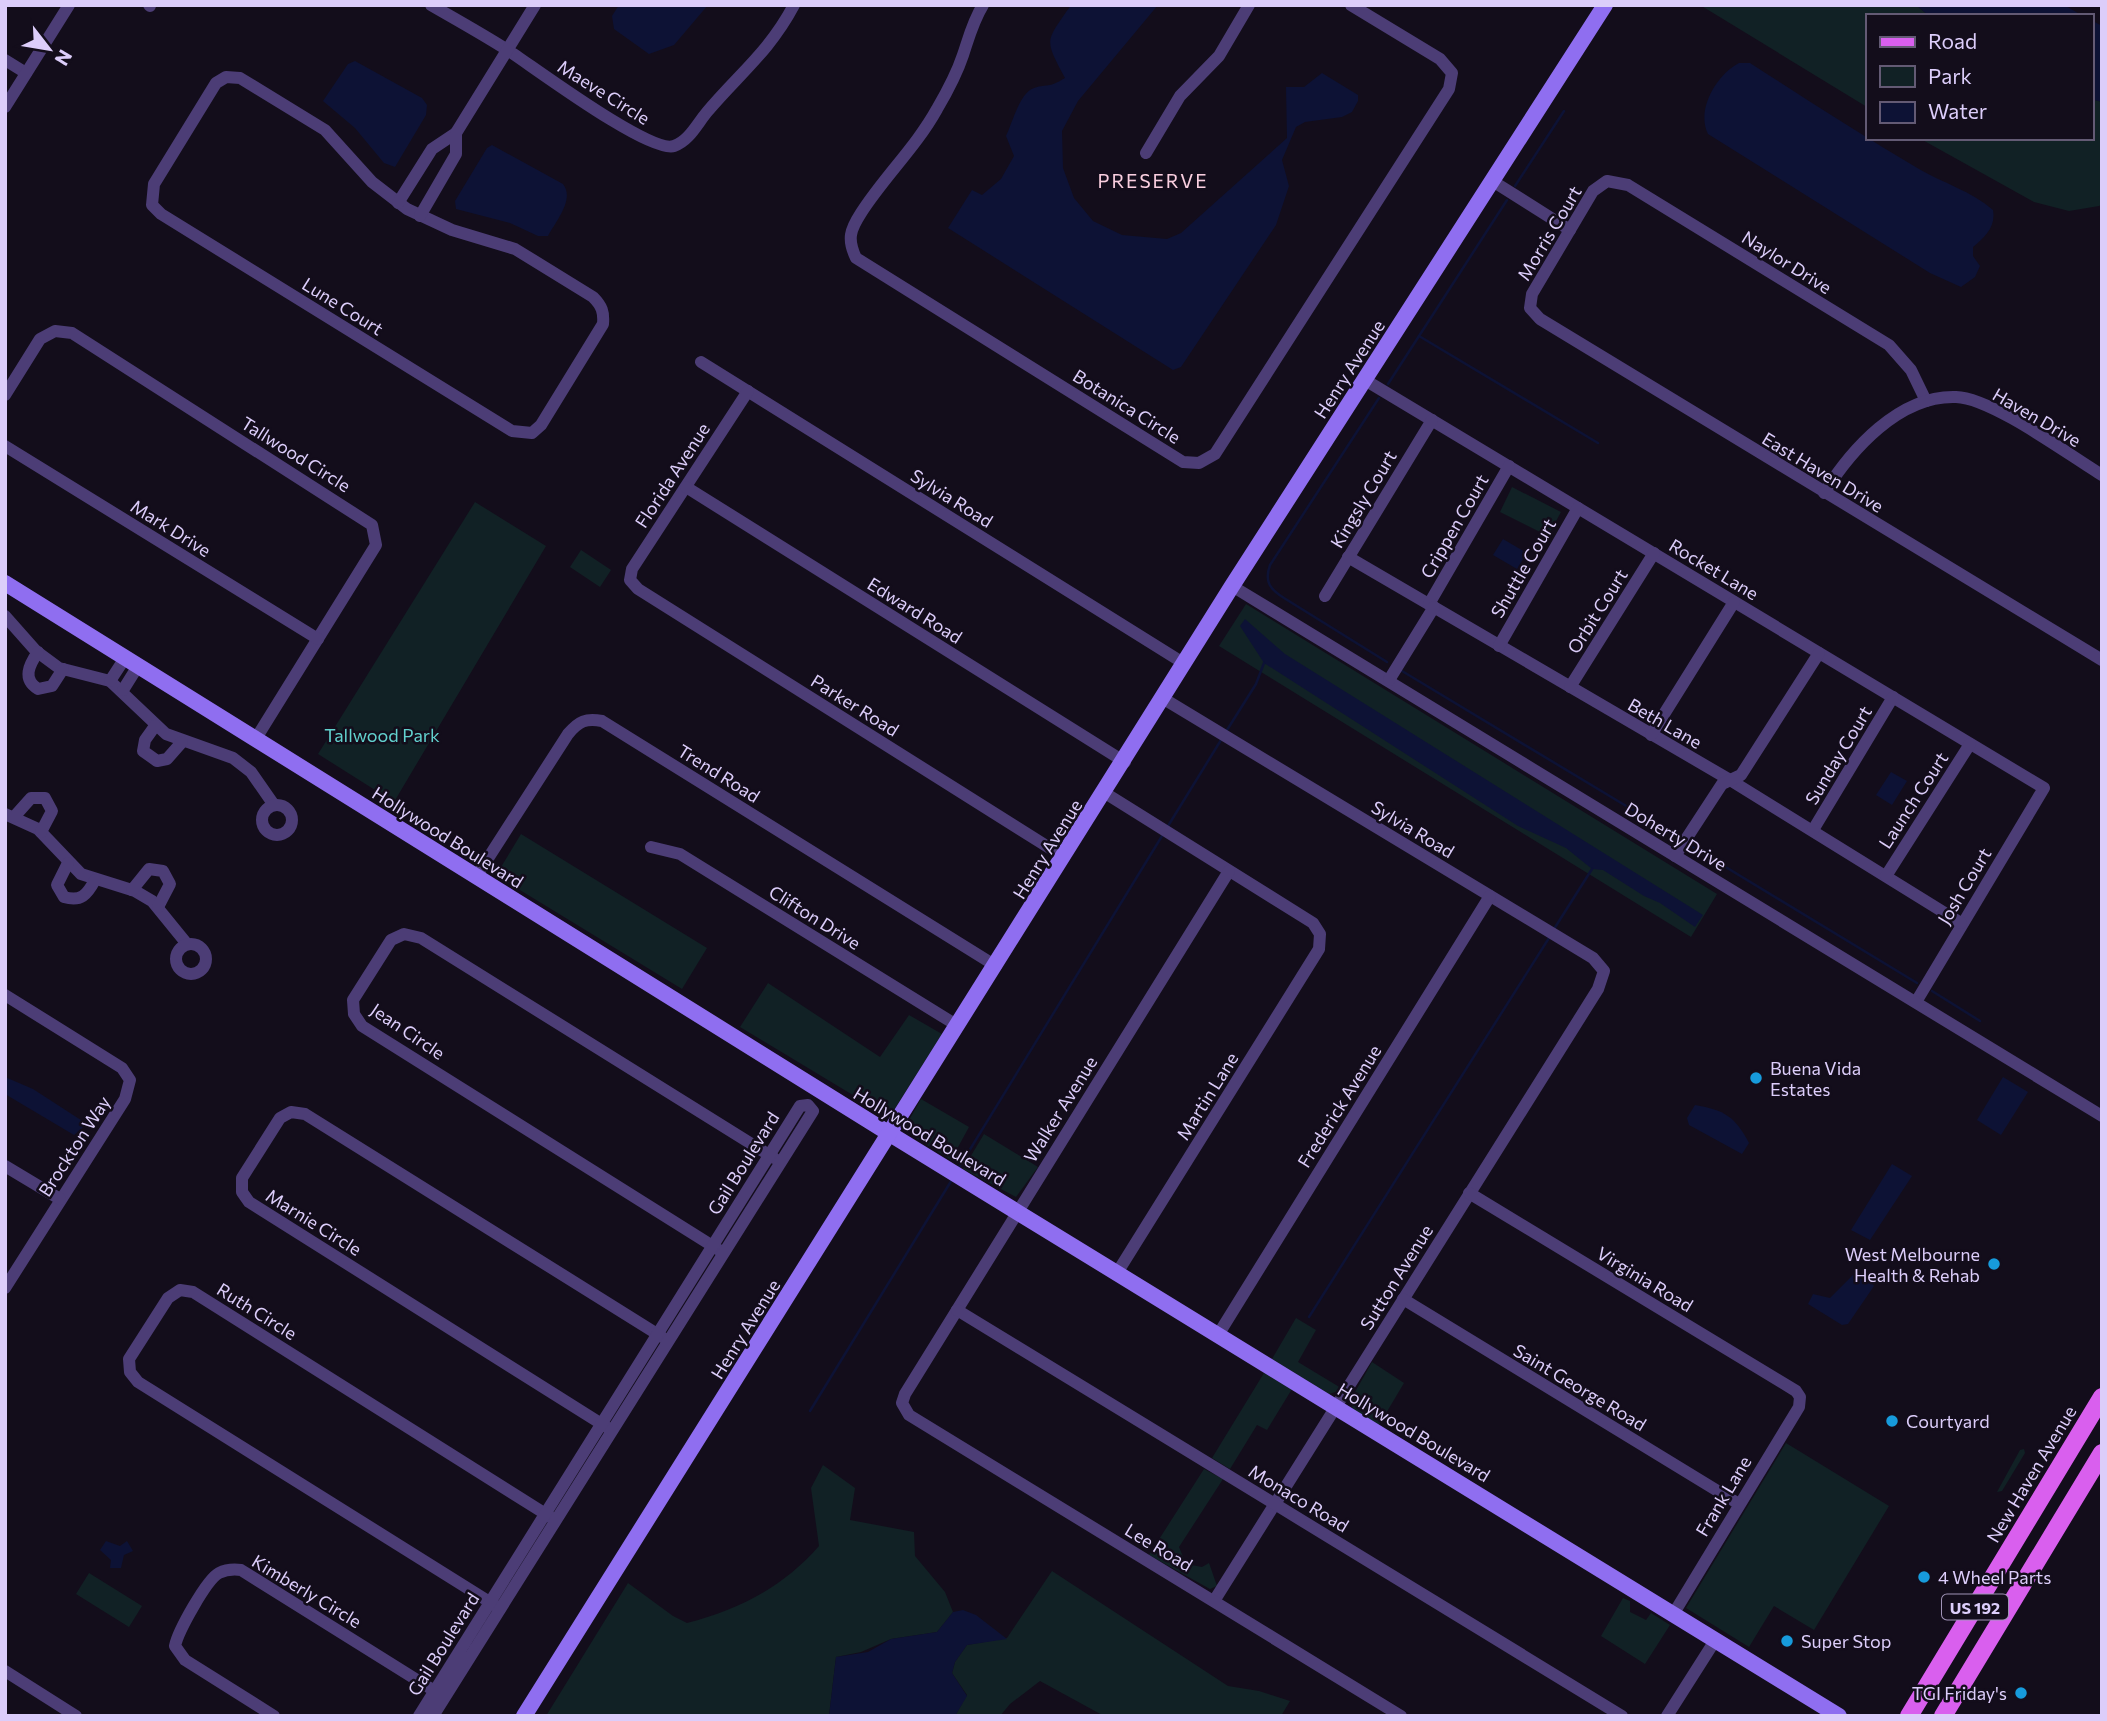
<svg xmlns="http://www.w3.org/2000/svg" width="2107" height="1721" font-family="Commissioner,sans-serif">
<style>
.green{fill:#112125}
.water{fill:#0d1235}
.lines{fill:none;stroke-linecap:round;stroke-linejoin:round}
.stream{stroke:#0d1235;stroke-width:2.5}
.street{stroke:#4c3d76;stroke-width:12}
.secondary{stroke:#8f6ef0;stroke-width:16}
.primary{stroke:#d95fee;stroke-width:18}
.poi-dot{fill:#179bdc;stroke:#130d1b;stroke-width:2.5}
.labels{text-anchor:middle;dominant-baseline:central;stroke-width:5;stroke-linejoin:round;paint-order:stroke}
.shield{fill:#130d1b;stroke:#a093b7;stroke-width:2}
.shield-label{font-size:16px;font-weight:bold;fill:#dccdfa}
.street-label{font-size:18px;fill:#dccdfa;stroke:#130d1b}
.park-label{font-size:18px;fill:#62d1ce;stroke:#130d1b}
.poi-label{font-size:18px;fill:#dccdfa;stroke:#130d1b;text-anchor:start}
.neighbourhood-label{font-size:19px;letter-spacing:2px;fill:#facfe0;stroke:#130d1b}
</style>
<rect width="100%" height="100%" fill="#130d1b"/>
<g class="green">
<path d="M1700,5H1916L1929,16H1867V107Z"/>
<path d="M2091,99L2102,102V204L2099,206L2069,211L2034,202L1919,138H2091Z"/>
<path d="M1512,487L1561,512L1548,536L1500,512Z"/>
<path d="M475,502L546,546L394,802L318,754Z"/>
<path d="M581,550L611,570L600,587L570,567Z"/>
<path d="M1246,604L1717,894L1691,937L1219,646Z"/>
<path d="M521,834L707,948L682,989L502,879L498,872Z"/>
<path d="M768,983L880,1057L909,1015L942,1034L892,1113L884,1108L876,1109L740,1027Z"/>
<path d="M921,1099L969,1127L951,1160L911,1135L909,1120Z"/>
<path d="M984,1134L1038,1167L1016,1197L963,1169Z"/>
<path d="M1296,1318L1316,1330L1298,1362L1341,1388L1339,1391L1329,1394L1272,1359Z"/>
<path d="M1372,1362L1404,1383L1379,1425L1354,1411L1350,1401Z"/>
<path d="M1264,1373L1292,1389L1267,1430L1257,1425L1230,1469L1212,1458Z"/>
<path d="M1786,1443L1889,1506L1814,1630L1774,1606L1749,1647L1686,1608Z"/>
<path d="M2024,1449L2025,1453L2002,1491L1997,1492L2020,1450Z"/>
<path d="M823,1465L855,1488L850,1520L914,1532L915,1556L945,1592L953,1612L937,1632L891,1639L861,1652L836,1657L829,1716H546L628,1583L673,1616L687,1623C739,1610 783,1587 819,1546L811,1488Z"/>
<path d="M1204,1469L1223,1479L1179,1547L1186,1564L1202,1567L1209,1563L1217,1586L1210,1589L1149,1555Z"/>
<path d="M1052,1571L1228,1686L1259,1691L1290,1701L1281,1716H1104L1040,1681L1010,1704L1000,1716H955L967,1695L952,1673L955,1662L967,1645L1007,1638Z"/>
<path d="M89,1573L142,1606L129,1627L76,1594Z"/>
<path d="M1623,1598L1630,1601V1612L1646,1620L1651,1613L1670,1625L1645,1664L1601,1636Z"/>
</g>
<g class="water">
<path d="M619,5H708L674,45L649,54L614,29L612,16Z"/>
<path d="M1071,5H1158L1078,101L1062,131L1063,168L1074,198L1093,221L1122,235L1167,239L1181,233L1287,138L1286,87H1304L1322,73L1358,95V101L1352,112L1342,117L1305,122L1296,127L1282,160L1289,186L1276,225L1181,367L1173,370L948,228L972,190L982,195L1001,179L1014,156L1006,136C1012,124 1020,92 1034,88C1049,83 1047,89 1065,78C1044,38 1045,43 1071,5Z"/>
<path d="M1916,5H2064L2083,16H1929Z"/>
<path d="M2091,20L2102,26V102L2091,99Z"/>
<path d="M355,61L422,98L427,105L426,115L395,167L384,163L355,128L323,101L348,64Z"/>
<path d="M1739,63H1750C1806,99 1861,135 1919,169C1943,183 1971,191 1993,210C1996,227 1985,237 1973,247V256L1980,266L1975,277L1961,287L1930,273L1708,134C1696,110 1716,75 1739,63Z"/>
<path d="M492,145L563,184C575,199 556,221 548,236H538L510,223L456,209L455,201L487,148Z"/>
<path d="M1503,539L1527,553L1517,569L1493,555Z"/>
<path d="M1245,619L1285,654L1703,915L1695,927L1660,903L1644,896L1603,870L1592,869L1566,848L1518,826L1264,663L1240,626Z"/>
<path d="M1891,772L1907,781L1892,805L1876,795Z"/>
<path d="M5,1077L33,1089L87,1124L74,1135L5,1094Z"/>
<path d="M2003,1077L2028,1092L2001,1135L1977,1120Z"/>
<path d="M1695,1105C1725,1110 1735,1117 1749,1143L1742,1154L1689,1125L1687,1118Z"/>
<path d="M1892,1164L1912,1176L1870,1240L1851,1230Z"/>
<path d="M1854,1274L1866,1275L1874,1286L1848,1324L1842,1325L1808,1304L1813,1294L1830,1298Z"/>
<path d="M106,1541L120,1546L127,1541L133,1551L124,1555L121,1568H110L111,1560L100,1550Z"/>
<path d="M963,1610L976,1615L1007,1639L967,1645L955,1662L952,1673L967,1696L955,1716H829L836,1657L868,1652L891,1639L937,1632L953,1612Z"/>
</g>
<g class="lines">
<g class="stream">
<path d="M1515,186L1564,111"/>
<path d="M1419,336L1598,443"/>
<path d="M1388,384L1507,200"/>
<path d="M1379,398L1270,565C1264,582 1270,589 1284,598L1387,662"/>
<path d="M1402,671L1681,839"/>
<path d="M1227,730L1256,684L1264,663"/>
<path d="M1168,826L1221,740"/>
<path d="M1691,846L1917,983"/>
<path d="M1554,929L1592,869"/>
<path d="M1932,991L1980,1021"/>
<path d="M958,1169L1162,836"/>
<path d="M1309,1317L1549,938"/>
<path d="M810,1411L953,1178"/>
</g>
<g class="street">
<path d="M149,5L150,6"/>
<path d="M431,5C457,20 484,35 509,51C535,68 650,154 674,146C689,141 697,124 707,112C739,74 769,52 794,5"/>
<path d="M983,5C973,21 969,37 963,55C957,73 947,92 937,109C916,147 884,177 861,213C850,230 847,239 856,258L1183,462L1199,463L1215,454L1449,89L1452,73L1440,59L1351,5"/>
<path d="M5,60L26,73"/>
<path d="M226,77L240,78L325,130L372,182L407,209L452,230L515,249L593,297C602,306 604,312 603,324L541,425L532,433L512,431L161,214L152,205L154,184L216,83Z"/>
<path d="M5,107L69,5"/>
<path d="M1146,153L1180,96L1219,56L1249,5"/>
<path d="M1494,182L1570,230"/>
<path d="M398,203L432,149L456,133"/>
<path d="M420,216L456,154V133L535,5"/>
<path d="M701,362L1185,664"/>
<path d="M1365,380L2044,788L1916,1002"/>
<path d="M748,391L632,569L630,580L638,589L1064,857"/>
<path d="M5,395L40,339L55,331L72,333L372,525L376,545L255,740"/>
<path d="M1926,401L1911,370L1889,345L1628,185L1607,181L1593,191L1532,294L1530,308L1540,319L2102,660"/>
<path d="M5,446L318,639"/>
<path d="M686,487L1125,762"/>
<path d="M1824,493C1851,450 1899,395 1956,397C1992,398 2069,455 2102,475"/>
<path d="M1348,557L1730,780L1961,923"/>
<path d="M1232,586L2102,1116"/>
<path d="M1325,596L1432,420"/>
<path d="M1429,604L1509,466"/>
<path d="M5,616L36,651L59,668L110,681L166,734L233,758L251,772L274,805"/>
<path d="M1499,646L1578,508"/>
<path d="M38,652C29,665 22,679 38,689L52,686L63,669"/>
<path d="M1389,680L1434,607"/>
<path d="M110,681L125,658"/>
<path d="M1570,687L1654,553"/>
<path d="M123,690L138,666"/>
<path d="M1164,699L1593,958L1604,971L1598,989L1214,1601"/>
<path d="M155,726L145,740L143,751L157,761L167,759L182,742"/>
<path d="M1651,735L1734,602"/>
<path d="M1105,793L1313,923L1320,934L1319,949L1117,1273"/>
<circle cx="277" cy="820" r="15"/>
<path d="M5,814L38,829L81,874L135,891L152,901L187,944"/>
<path d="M14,817L31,798H45L52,811L41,832"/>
<path d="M1813,830L1893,697"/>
<path d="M651,847L680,854L958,1026"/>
<path d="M1675,856L1722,784L1741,775L1819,653"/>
<path d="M68,863L57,885L64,897C81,902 87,895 95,880"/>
<path d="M1229,871L905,1394L902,1403L909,1415L1401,1716"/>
<path d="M1886,876L1970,744"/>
<path d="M476,877L568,734C579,721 586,718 602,721L996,966"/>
<path d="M132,890L149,869L163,871L170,884L158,907"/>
<circle cx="191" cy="959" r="15"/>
<path d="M5,995L122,1068L130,1080L125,1099L5,1288"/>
<path d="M5,1166L60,1199"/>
<path d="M1469,1193L1796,1391L1800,1397L1799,1407L1674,1613"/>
<path d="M719,1250L362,1026L354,1014L353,1000L391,940L404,934L421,938L774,1158"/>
<path d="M1403,1299L1739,1504"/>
<path d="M957,1310L1622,1716"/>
<path d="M1218,1335L1490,896"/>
<path d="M608,1428L249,1202L242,1192V1178L280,1118L291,1112L305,1114L662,1337"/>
<path d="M496,1606L138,1382L130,1372L129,1359L168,1298L180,1290L193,1292L552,1518"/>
<path d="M5,1671L76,1716"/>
<path d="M274,1716L185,1660L175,1646C178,1631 207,1579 219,1573C227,1569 233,1569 241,1570L441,1695"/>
<path d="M419,1716L800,1106L808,1105L813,1111L433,1716"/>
<path d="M1667,1716L1716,1639"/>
</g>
<g class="secondary">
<path d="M5,583L890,1134L1839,1716"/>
<path d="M524,1716L1232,586L1605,5"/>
</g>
<g class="primary">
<path d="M1909,1716L2102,1397"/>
<path d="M1943,1716L2102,1453"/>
</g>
</g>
<g class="poi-dot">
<circle cx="1756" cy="1078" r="7"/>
<circle cx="1994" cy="1264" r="7"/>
<circle cx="1892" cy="1421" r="7"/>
<circle cx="1924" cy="1577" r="7"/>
<circle cx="1787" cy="1641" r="7"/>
<circle cx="2021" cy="1693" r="7"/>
</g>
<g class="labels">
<rect class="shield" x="1942" y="1594.5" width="66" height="25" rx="5"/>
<g class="shield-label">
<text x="1975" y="1607">US 192</text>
</g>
<g class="street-label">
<text transform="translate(604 92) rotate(32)">Maeve Circle</text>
<text transform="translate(1549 233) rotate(-59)">Morris Court</text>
<text transform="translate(1787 262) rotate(32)">Naylor Drive</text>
<text transform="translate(343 306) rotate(32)">Lune Court</text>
<text transform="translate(1349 369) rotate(-57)">Henry Avenue</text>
<text transform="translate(1127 406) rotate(32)">Botanica Circle</text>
<text transform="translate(2037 417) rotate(30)">Haven Drive</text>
<text transform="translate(296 454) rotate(32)">Tallwood Circle</text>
<text transform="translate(1823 472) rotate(31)">East Haven Drive</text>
<text transform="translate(672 475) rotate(-57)">Florida Avenue</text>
<text transform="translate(952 498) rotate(32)">Sylvia Road</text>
<text transform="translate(1363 499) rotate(-59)">Kingsly Court</text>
<text transform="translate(1454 526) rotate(-60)">Crippen Court</text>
<text transform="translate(171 528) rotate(32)">Mark Drive</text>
<text transform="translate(1523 568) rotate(-60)">Shuttle Court</text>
<text transform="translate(1714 569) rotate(31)">Rocket Lane</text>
<text transform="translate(915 610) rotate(32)">Edward Road</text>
<text transform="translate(1597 611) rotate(-58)">Orbit Court</text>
<text transform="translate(855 705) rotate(32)">Parker Road</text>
<text transform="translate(1665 723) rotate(30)">Beth Lane</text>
<text transform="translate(1838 755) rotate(-59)">Sunday Court</text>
<text transform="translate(719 773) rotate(32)">Trend Road</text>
<text transform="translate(1913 800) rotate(-57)">Launch Court</text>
<text transform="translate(1413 829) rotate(31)">Sylvia Road</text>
<text transform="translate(1676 836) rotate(31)">Doherty Drive</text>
<text transform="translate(448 837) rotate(32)">Hollywood Boulevard</text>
<text transform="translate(1047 849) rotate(-58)">Henry Avenue</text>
<text transform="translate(1964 886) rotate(-59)">Josh Court</text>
<text transform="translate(815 917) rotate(32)">Clifton Drive</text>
<text transform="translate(408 1031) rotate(34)">Jean Circle</text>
<text transform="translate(1207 1096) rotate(-58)">Martin Lane</text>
<text transform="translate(1339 1106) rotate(-58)">Frederick Avenue</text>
<text transform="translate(1060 1109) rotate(-58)">Walker Avenue</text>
<text transform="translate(930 1136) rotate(31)">Hollywood Boulevard</text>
<text transform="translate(74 1146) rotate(-57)">Brockton Way</text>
<text transform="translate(743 1163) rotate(-58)">Gail Boulevard</text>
<text transform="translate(314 1222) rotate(32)">Marnie Circle</text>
<text transform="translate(1396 1277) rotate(-58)">Sutton Avenue</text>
<text transform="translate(1645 1279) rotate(31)">Virginia Road</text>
<text transform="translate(257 1311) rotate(32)">Ruth Circle</text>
<text transform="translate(745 1329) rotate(-58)">Henry Avenue</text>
<text transform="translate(1580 1387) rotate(31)">Saint George Road</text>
<text transform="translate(1414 1432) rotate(31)">Hollywood Boulevard</text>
<text transform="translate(2031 1474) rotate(-59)">New Haven Avenue</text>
<text transform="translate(1723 1496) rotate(-59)">Frank Lane</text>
<text transform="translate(1299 1498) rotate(31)">Monaco Road</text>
<text transform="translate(1159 1547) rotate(31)">Lee Road</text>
<text transform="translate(307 1591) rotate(31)">Kimberly Circle</text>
<text transform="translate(443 1644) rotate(-58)">Gail Boulevard</text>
</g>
<g class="park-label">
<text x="382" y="735">Tallwood Park</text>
</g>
<g class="poi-label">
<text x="1770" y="1068">Buena Vida<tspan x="1770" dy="21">Estates</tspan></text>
<text x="1980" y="1254" text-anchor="end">West Melbourne<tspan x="1980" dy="21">Health &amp; Rehab</tspan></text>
<text x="1906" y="1421">Courtyard</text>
<text x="1938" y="1577">4 Wheel Parts</text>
<text x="1801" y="1641">Super Stop</text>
<text x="2007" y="1693" text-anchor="end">TGI Friday's</text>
</g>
<g class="neighbourhood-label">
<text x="1153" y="180">PRESERVE</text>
</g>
</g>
<rect width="2107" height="1721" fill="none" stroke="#dccdfa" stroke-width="14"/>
<rect x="1866" y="14" width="228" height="126" fill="#130d1b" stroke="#635a74" stroke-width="2"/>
<rect x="1880" y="37" width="35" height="10" fill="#d95fee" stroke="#635a74" stroke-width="2"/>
<text x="1928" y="49" font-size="21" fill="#dccdfa">Road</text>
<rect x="1880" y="66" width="35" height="21" fill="#112125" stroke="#635a74" stroke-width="2"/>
<text x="1928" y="84" font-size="21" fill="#dccdfa">Park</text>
<rect x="1880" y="102" width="35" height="21" fill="#0d1235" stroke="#635a74" stroke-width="2"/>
<text x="1928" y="119" font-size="21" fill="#dccdfa">Water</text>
<g transform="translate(49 49) rotate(121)" stroke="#130d1b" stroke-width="5" paint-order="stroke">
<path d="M0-5L12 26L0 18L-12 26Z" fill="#dccdfa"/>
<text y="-10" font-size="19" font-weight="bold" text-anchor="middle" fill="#dccdfa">N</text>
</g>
</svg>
